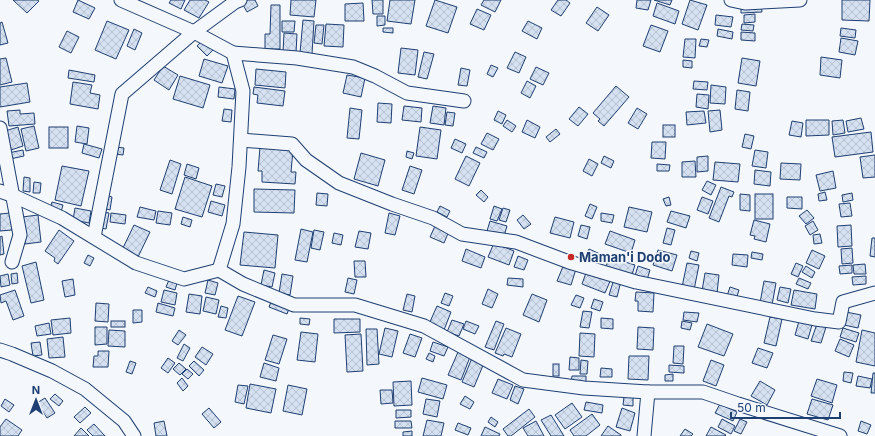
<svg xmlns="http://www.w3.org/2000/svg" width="875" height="436" font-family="Inter,sans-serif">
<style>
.building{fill:url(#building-cross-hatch);stroke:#1d3f73}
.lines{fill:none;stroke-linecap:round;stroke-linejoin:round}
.street-casing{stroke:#1d3f73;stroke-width:15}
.street{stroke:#f4f7fb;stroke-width:13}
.poi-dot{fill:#c62828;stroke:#f4f7fb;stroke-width:1.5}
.labels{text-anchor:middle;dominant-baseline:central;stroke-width:3;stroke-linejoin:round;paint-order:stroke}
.poi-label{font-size:13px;font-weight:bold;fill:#1d3f73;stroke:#f4f7fb;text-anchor:start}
</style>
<defs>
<pattern id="building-cross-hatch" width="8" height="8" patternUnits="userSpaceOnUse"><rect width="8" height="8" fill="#d5e0f0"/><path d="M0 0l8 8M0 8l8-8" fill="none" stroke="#b6c1d1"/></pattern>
</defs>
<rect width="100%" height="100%" fill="#f4f7fb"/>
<g class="building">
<path d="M13,0H37L39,1L27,13Z"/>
<path d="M78,0L95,8L89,19L73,12Z"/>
<path d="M171,0H185L181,9L169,3Z"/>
<path d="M190,0H205L209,2L199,18L184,10Z"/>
<path d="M248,0H255L258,6L247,12L242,3Z"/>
<path d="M291,0H316L314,17L290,15Z"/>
<path d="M372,0H383V14H373Z"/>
<path d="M390,0H415L411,24L387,21Z"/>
<path d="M435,0L457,7L448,33L426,26Z"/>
<path d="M484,0H501L495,12L481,5Z"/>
<path d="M558,0H566L570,3L561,16L551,10Z"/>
<path d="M637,0H651L648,10L636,8Z"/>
<path d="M654,0H672L670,5Z"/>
<path d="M690,0L707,5L698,30L682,24Z"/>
<path d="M842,0H870L869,21L842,20Z"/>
<path d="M363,3L364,21H345V4Z"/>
<path d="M657,3L679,11L675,24L653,16Z"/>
<path d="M271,5H280V49H265V34H270Z"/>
<path d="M761,5L762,12L741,13V7Z"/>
<path d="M597,7L609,15L598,31L586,23Z"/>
<path d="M477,9L491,15L484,30L470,24Z"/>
<path d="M755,14V22L744,23V15Z"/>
<path d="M716,15L733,17L731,27L715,25Z"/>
<path d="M377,16H385V25L377,26Z"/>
<path d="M303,20L314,21L312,54L300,53Z"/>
<path d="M107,21L129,30L116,59L95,50Z"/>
<path d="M282,21H295L294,32H282Z"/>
<path d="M528,21L542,28L537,39L522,31Z"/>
<path d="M2,22L8,43L0,45V23Z"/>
<path d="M326,24L344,25L343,47L324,46Z"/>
<path d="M742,24L754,25L753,31L741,30Z"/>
<path d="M316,25H324L322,44L314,43Z"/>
<path d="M651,25L668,31L660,52L643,46Z"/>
<path d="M383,28H393V33L383,32Z"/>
<path d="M841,28L856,30L855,38L840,36Z"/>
<path d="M134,29L142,33L135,50L127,46Z"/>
<path d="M718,29L733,32L732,39L717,36Z"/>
<path d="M67,31L79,37L71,53L59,47Z"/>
<path d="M741,32L755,33V41L741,40Z"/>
<path d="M284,33L297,34L296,53L283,52Z"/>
<path d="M841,38L858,41L855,55L839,52Z"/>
<path d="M204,39L214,49L207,56L197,46Z"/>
<path d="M685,39H696L695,58L683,57Z"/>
<path d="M701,39L709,40L707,47L699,46Z"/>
<path d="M401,48L418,50L415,75L398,73Z"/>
<path d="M424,52L434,54L427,79L418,77Z"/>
<path d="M515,52L526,57L519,73L507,68Z"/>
<path d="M821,57L842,60L840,78L820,75Z"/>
<path d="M6,58L12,82L0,85V59Z"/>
<path d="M742,58L760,61L756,86L738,83Z"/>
<path d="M204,59L228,66L222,83L199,76Z"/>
<path d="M683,60L692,61V68L683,67Z"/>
<path d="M491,65L498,68L493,77L487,74Z"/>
<path d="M163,66L178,75L169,90L154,80Z"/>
<path d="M536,67L549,73L543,85L530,79Z"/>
<path d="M461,68L470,70L467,86L458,85Z"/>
<path d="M256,69L286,72L285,88L255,85Z"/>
<path d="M69,70L95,75L94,82L68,78Z"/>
<path d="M347,75L365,78L361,97L343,93Z"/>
<path d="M180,76L210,85L203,108L173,99Z"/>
<path d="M527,81L536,86L530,98L521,93Z"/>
<path d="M694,81L708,82L707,90L693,89Z"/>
<path d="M73,82L92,85L90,93L100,95L98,109L70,104Z"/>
<path d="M27,83L30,102L0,107V87Z"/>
<path d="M711,85L726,87L725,104L710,103Z"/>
<path d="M616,86L629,97L604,126L598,121L600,119L593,113Z"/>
<path d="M219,87L235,89L234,99L218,97Z"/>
<path d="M254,87L285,91L283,106L257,103L258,95L253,94Z"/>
<path d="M737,90L750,92L748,111L735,109Z"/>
<path d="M697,94L709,95L708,109L696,107Z"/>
<path d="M378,103L392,104L391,123L377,122Z"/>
<path d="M404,106L422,108L421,122L402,120Z"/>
<path d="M433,106L446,108L444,125L430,123Z"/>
<path d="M579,107L588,114L578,126L569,119Z"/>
<path d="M350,108L362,110L359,139L347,138Z"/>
<path d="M637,108L647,114L638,129L628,123Z"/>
<path d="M224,109L232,110L231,122L222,121Z"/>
<path d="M20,110V114L34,113L35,124L9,126L7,111Z"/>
<path d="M720,110L722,130L710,132L708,111Z"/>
<path d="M498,111L506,115L502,124L494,120Z"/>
<path d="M704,111L706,123L687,125L686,112Z"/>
<path d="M447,112L455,113L453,126L445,125Z"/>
<path d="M861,118L864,129L848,132L846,121Z"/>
<path d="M507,120L516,126L512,132L503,126Z"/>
<path d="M527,120L540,127L535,138L522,132Z"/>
<path d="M806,120H829V135L806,136Z"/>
<path d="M843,120L845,133L833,135L832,121Z"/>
<path d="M792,121L803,123L801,137L789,135Z"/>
<rect x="663" y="125" width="12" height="12"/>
<path d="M34,126L39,148L26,151L21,129Z"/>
<path d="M77,126L89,128L87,144L75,142Z"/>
<path d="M18,127L23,146L11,150L5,131Z"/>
<rect x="49" y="127" width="19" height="21"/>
<path d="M420,127L441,130L437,159L416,156Z"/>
<path d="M556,129L560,134L550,142L546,137Z"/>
<path d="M871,132L873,152L835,157L832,137Z"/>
<path d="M487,133L499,139L493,150L481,144Z"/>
<path d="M745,134L754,136L751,149L742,147Z"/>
<path d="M455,139L466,144L462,153L451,148Z"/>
<path d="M652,142H666L665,159L651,158Z"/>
<path d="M84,144L102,149L99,158L82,153Z"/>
<path d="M116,147L124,148L123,155L115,154Z"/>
<path d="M260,147L293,150L291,172H296L295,184L262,182V171H258Z"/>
<path d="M476,147L487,152L484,158L473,153Z"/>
<path d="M23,150L24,156L10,159L8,153Z"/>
<path d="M755,150L768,152L766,168L752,166Z"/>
<path d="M407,151L414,153L412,159L406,157Z"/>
<path d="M361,153L385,160L378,186L354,179Z"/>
<path d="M875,155V177L863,178L860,157Z"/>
<path d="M466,156L480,163L469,186L455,179Z"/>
<path d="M604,156L614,161L611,168L601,163Z"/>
<path d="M708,156V171L697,172V157Z"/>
<path d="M589,159L598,164L592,176L583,171Z"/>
<path d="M170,160L181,164L172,194L160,190Z"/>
<path d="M695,161L696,177H682V162Z"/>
<path d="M715,162L740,164L738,182L713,180Z"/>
<path d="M781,163L801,164L800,180L780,179Z"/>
<path d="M187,164L199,168L196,179L184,175Z"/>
<path d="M657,164L670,165L669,171H657Z"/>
<path d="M62,166L89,171L81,206L55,200Z"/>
<path d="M410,166L422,170L414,194L402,190Z"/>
<path d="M755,170L771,172L770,186L754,184Z"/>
<path d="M833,171L836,188L820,191L816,175Z"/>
<path d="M24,177L30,178V192L23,191Z"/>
<path d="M185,177L212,186L202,217L175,209Z"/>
<path d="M707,181L716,185L711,195L702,190Z"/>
<path d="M34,182L41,183L40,193H33Z"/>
<path d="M216,184L225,186L222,197L213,195Z"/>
<path d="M721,187L734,192L732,197L729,196L719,222L709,218Z"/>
<path d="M254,189L295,190L294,213L254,212Z"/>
<path d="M481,190L488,197L484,202L476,195Z"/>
<path d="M825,192L827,200L819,201L818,194Z"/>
<path d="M317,193L328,194L327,206L316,205Z"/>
<path d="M852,193L853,200L843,202L842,195Z"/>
<path d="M740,194L750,195V211L740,210Z"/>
<rect x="755" y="194" width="18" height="25"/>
<path d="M105,195L112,197L110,210L103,208Z"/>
<path d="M669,197L671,205L666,206L663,199Z"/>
<path d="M702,197L713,201L708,214L697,210Z"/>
<path d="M787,197H802V209L787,208Z"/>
<path d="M211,201L225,205L222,216L208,212Z"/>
<path d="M52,202L63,205L61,212L50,209Z"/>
<path d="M850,203L852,216L841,217L839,204Z"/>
<path d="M590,204L597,207L592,219L585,216Z"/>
<path d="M440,206L450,211L447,217L437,212Z"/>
<path d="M494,206L502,209L497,221L490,219Z"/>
<path d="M140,207L156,211L154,220L137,217Z"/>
<path d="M629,207L652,212L647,232L624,227Z"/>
<path d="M75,208L91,211L89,223L73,220Z"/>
<path d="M503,208L510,210L506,222L499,220Z"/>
<path d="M807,210L814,218L806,224L799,216Z"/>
<path d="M158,211L172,213L170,225L156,223Z"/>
<path d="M671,211L690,216L686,228L667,222Z"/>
<path d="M103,212L109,213L106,229L100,228Z"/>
<path d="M10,213L12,230L0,231V214Z"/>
<path d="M111,213L126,215L125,224L110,222Z"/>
<path d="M389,213L400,216L395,235L385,233Z"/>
<path d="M601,213L614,215L612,223L601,221Z"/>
<path d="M38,215L41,242L25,244L22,217Z"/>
<path d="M523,215L531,224L524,229L517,220Z"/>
<path d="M183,217L192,220L190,227L181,224Z"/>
<path d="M555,217L574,222L570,238L550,233Z"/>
<path d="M754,220L770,224L766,242L754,239L755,236L750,235Z"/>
<path d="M490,221L507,226L504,236L487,231Z"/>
<path d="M813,221L818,230L810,235L805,226Z"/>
<path d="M134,225L150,232L138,257L122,250Z"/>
<path d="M581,225L590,227L587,239L578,236Z"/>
<path d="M851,225L852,246L838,247L837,226Z"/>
<path d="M435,226L449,231L444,243L430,237Z"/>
<path d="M667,228L675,230L671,245L663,243Z"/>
<path d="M301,229L313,232L307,262L295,260Z"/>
<path d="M59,230L74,241L58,264L54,261L55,258L45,251Z"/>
<path d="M314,230L324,232L320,250L311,248Z"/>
<path d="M359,231L371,233L368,249L355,247Z"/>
<path d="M610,231L635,240L631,253L605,244Z"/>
<path d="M244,232L278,235L275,268L240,265Z"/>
<path d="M334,233L343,235L341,245L332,243Z"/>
<path d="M820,234L822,243L814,244L813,235Z"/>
<path d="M2,236L4,254L0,255V237Z"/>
<path d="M872,238H875V257L870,256Z"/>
<path d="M494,243L514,251L509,265L488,257Z"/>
<path d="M852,248L853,263L842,264L841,249Z"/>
<path d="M466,249L485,257L481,268L462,261Z"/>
<path d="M589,249L600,254L594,267L583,262Z"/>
<path d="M658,250L677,255L672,271L653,265Z"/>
<path d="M812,250L825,256L819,269L806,263Z"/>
<path d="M691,251L699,253L697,261L689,258Z"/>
<path d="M752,252L763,254L762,260L751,258Z"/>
<path d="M733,254L748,255L747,267L732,265Z"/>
<path d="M88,255L94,258L90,266L84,263Z"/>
<path d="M518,256L528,260L524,270L514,267Z"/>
<path d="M609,257L635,265L631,278L605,270Z"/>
<path d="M354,261H365L366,277H355Z"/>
<path d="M36,262L44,300L31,303L22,266Z"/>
<path d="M687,263L699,265L694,290L682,287Z"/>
<path d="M796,263L803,266L798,277L791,274Z"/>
<path d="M564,264L576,269L571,285L557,281Z"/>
<path d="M865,264L866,274H854L853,265Z"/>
<path d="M852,265V273L840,274L839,266Z"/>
<path d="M638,266L650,270L646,283L634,279Z"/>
<path d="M806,266L815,272L812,278L802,272Z"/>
<path d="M264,270L275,273L272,287L261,285Z"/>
<path d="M587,270L611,279L605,293L582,284Z"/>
<path d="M17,273L18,283L12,284L11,274Z"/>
<path d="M705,273L719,275L717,293L702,291Z"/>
<path d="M8,274L10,285L1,287L0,276Z"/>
<path d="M282,274L293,276L290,295L279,293Z"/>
<path d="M866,276V284L853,285L852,277Z"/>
<path d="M348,278L357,280L354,294L345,292Z"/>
<path d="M508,278L523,279V287L507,285Z"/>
<path d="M799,278L811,283L808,289L796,284Z"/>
<path d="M73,279L75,295L65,297L62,281Z"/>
<path d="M614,279L621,281L617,297L609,295Z"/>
<path d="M169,280L177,283L175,290L166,287Z"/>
<path d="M208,280L218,283L215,295L205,293Z"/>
<path d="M764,281L776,283L772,305L760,303Z"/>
<path d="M148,287L157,291L155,297L145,293Z"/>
<path d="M730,287L739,290L736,299L727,296Z"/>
<path d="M780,287L791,289L788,303L777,300Z"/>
<path d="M488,289L498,294L492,308L482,304Z"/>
<path d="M15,290L24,316L13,320L6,301L1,303L0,295Z"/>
<path d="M164,290L177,293L175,305L161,302Z"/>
<path d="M794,290L817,294L815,309L791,305Z"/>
<path d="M636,292L654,293L653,312L638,311V301H635Z"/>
<path d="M445,293L453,296L449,306L441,303Z"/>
<path d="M189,294L202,296L200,314L186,312Z"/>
<path d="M407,294L415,296L412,312L403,310Z"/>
<path d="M532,294L547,300L539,322L523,315Z"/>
<path d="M576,295L584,298L580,308L571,305Z"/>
<path d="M238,296L255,302L242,336L225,330Z"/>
<path d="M206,297L219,300L216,314L203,311Z"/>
<path d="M272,299L290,306L287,314L269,307Z"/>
<path d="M594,299L603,302L600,311L591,308Z"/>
<path d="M96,303L109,304L108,322L95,321Z"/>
<path d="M158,303L175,308L173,316L156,312Z"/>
<path d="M221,306L228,308L226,318L218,317Z"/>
<path d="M437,306L451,312L444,330L429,324Z"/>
<path d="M133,310H142V322L133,323Z"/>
<path d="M583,311L592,312L589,328L580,327Z"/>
<path d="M684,312L699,313L697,322L683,320Z"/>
<path d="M846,312L861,315L858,328L844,325Z"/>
<path d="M770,317L782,319L776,346L764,343Z"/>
<path d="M70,318L71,333L53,335L51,320Z"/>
<path d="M300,318L310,319L309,325L300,324Z"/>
<path d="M601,318L613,319V329L601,328Z"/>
<path d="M334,319H360V332L334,333Z"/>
<path d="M452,320L464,324L459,336L447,332Z"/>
<rect x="111" y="321" width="14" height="6"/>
<path d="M466,321L479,326L475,334L463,329Z"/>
<path d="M496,321L504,324L494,350L485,347Z"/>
<path d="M682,321L692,323L690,330L681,328Z"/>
<path d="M799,321L812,325L808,339L795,335Z"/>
<path d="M49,323L51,334L37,336L35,326Z"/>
<path d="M707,324L733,334L724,356L698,347Z"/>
<path d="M817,324L826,327L821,343L811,341Z"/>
<path d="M95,327H107V344L95,345Z"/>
<path d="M638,327L654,328L653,350L637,349Z"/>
<path d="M385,328L398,331L392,357L379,354Z"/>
<path d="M506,328L521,334L512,357L504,354L503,356L495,353Z"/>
<path d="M843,328L859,333L856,342L840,337Z"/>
<path d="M366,329H377L379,364L367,365Z"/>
<path d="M109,330L125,331V347L108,346Z"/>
<path d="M179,330L186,335L178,345L172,341Z"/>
<path d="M862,330L875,333V366L856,362Z"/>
<path d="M301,332L318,334L315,362L297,360Z"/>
<path d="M580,333L595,334L594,357L579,356Z"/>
<path d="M361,334L363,371L347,372L345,335Z"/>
<path d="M410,334L422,338L415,357L403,353Z"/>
<path d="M273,335L287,339L279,364L265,360Z"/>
<path d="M63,337L65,357L49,358L47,339Z"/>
<path d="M840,339L854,345L849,357L835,351Z"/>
<path d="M40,342L42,355L33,356L31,343Z"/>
<path d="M433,342L448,347L444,356L430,351Z"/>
<path d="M184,344L190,348L183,361L177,358Z"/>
<path d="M674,346H684L683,364L673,363Z"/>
<path d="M202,347L213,354L206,365L195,357Z"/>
<path d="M758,348L773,353L767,368L752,363Z"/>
<path d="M98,351H109L108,367H93L94,356H98Z"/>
<path d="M458,352L470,357L461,380L448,375Z"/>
<path d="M429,353L435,356L433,362L426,359Z"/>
<path d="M629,356H649L648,380L628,379Z"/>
<path d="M570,357L579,358V370H569Z"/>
<path d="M168,358L175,363L168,373L161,368Z"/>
<path d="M472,358L484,363L474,387L462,382Z"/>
<path d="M581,360L588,361L587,374H580Z"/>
<path d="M711,360L724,365L716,386L703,381Z"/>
<path d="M130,361L136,363L132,374L126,372Z"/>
<path d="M194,361L204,370L199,376L189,366Z"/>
<path d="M179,363L186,369L180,375L173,369Z"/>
<path d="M264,363L279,368L276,381L260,377Z"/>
<rect x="553" y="364" width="6" height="12"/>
<path d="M669,365L684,366V373L669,372Z"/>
<path d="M601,368L612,369V377H600Z"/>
<path d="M187,369L193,374L188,379L182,374Z"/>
<path d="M844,372L853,373L851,383L843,381Z"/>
<path d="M873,373H875V393H871Z"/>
<path d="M673,374V381H665V375Z"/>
<path d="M572,376H586V383H571Z"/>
<path d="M858,376L872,379L870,388L856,386Z"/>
<path d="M182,378L188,386L183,391L177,383Z"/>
<path d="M422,378L447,385L443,399L418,392Z"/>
<path d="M498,379L513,385L507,399L492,393Z"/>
<path d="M817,379L837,385L832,403L811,396Z"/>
<path d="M411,381L412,405L394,406L393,382Z"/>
<path d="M760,381L775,390L767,405L751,396Z"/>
<path d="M250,384L276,389L271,413L246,408Z"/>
<path d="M238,385L248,386L244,404L235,402Z"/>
<path d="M288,385L307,389L302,415L283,411Z"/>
<path d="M515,386L524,389L518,404L510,400Z"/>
<path d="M380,390H392L393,403L381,404Z"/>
<path d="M55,394L63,401L59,406L50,399Z"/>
<path d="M465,396L474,402L470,409L460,404Z"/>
<path d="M624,397H633V406L623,405Z"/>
<path d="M45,398L55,413L47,418L37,403Z"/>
<path d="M5,399L14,405L9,412L1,406Z"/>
<path d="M426,399L440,401L437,417L423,414Z"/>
<path d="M812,399L833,405L828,420L807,414Z"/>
<path d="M586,402L603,405L602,413L584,410Z"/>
<path d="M572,403L582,417L565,429L555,415Z"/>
<path d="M720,404L737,412L733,421L715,413Z"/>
<path d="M85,407L91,413L80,423L74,417Z"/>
<path d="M209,408L221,422L214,428L202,414Z"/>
<path d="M622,408L635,413L630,431L616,427Z"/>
<path d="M529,409L535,417L511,436H508L503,429Z"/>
<path d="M396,410H411V417L396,418Z"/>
<path d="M592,414L600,425L586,436H574L570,430Z"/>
<path d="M551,415L564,436H551L541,420Z"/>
<path d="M491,417L498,422L495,427L488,422Z"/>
<path d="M6,419L22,430L18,436H0V427Z"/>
<path d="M722,419L735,426L731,434L718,427Z"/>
<path d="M740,419L747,422L741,434L734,431Z"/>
<path d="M427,420L444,423L441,436H423Z"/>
<path d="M164,421L167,436H156L154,423Z"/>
<path d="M395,421H411L412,428H395Z"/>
<path d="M536,421L544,436H528L523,428Z"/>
<path d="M861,421L871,425L867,434L858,431Z"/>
<path d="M458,423L471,428L468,435L455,430Z"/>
<path d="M94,424L105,436H93L87,430Z"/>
<path d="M608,426L621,435V436H601Z"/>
<path d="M485,427L500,434L499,436H481Z"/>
<path d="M711,427L726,435L725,436H706Z"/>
<path d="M81,428L89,436H74Z"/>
<path d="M685,429L693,434L691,436H680Z"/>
<path d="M412,431V436H403V432Z"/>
</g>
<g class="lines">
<g class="street-casing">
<g id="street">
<path d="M121,0L194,32L233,53L243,91L239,167L233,224L219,270"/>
<path d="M731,0L745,3L800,0"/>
<path d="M233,53L297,58L353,67L375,76L407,93L464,101"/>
<path d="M0,128L20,235L12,262"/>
<path d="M241,140L292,144L306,160L339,183L392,204L433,218L462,234L516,242L569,262L636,282L815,319L839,322L843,302L875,293"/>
<path d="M0,191L14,196L62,218L136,263L184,279L219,270L243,284L294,305H355L424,326L523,380L584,388L648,392H703L738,404L840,436"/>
<path d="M94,237L122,94L194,32L235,2L240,0"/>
<path d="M0,350L12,354L52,371L85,389L124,421L134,436"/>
<path d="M644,436L648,392"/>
</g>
</g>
<use href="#street" class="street"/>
</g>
<circle class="poi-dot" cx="571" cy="257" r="4"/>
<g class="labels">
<g class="poi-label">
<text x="579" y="257">Maman'i Dodo</text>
</g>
</g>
<g transform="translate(36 400)" stroke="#f4f7fb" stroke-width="3" paint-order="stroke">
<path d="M0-3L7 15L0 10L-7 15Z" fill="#1d3f73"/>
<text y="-6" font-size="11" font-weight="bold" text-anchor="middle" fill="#1d3f73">N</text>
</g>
<path d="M731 412v6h109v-6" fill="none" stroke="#1d3f73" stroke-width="2"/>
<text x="737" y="412" font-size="12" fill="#1d3f73" stroke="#f4f7fb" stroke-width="3" paint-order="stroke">50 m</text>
</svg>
